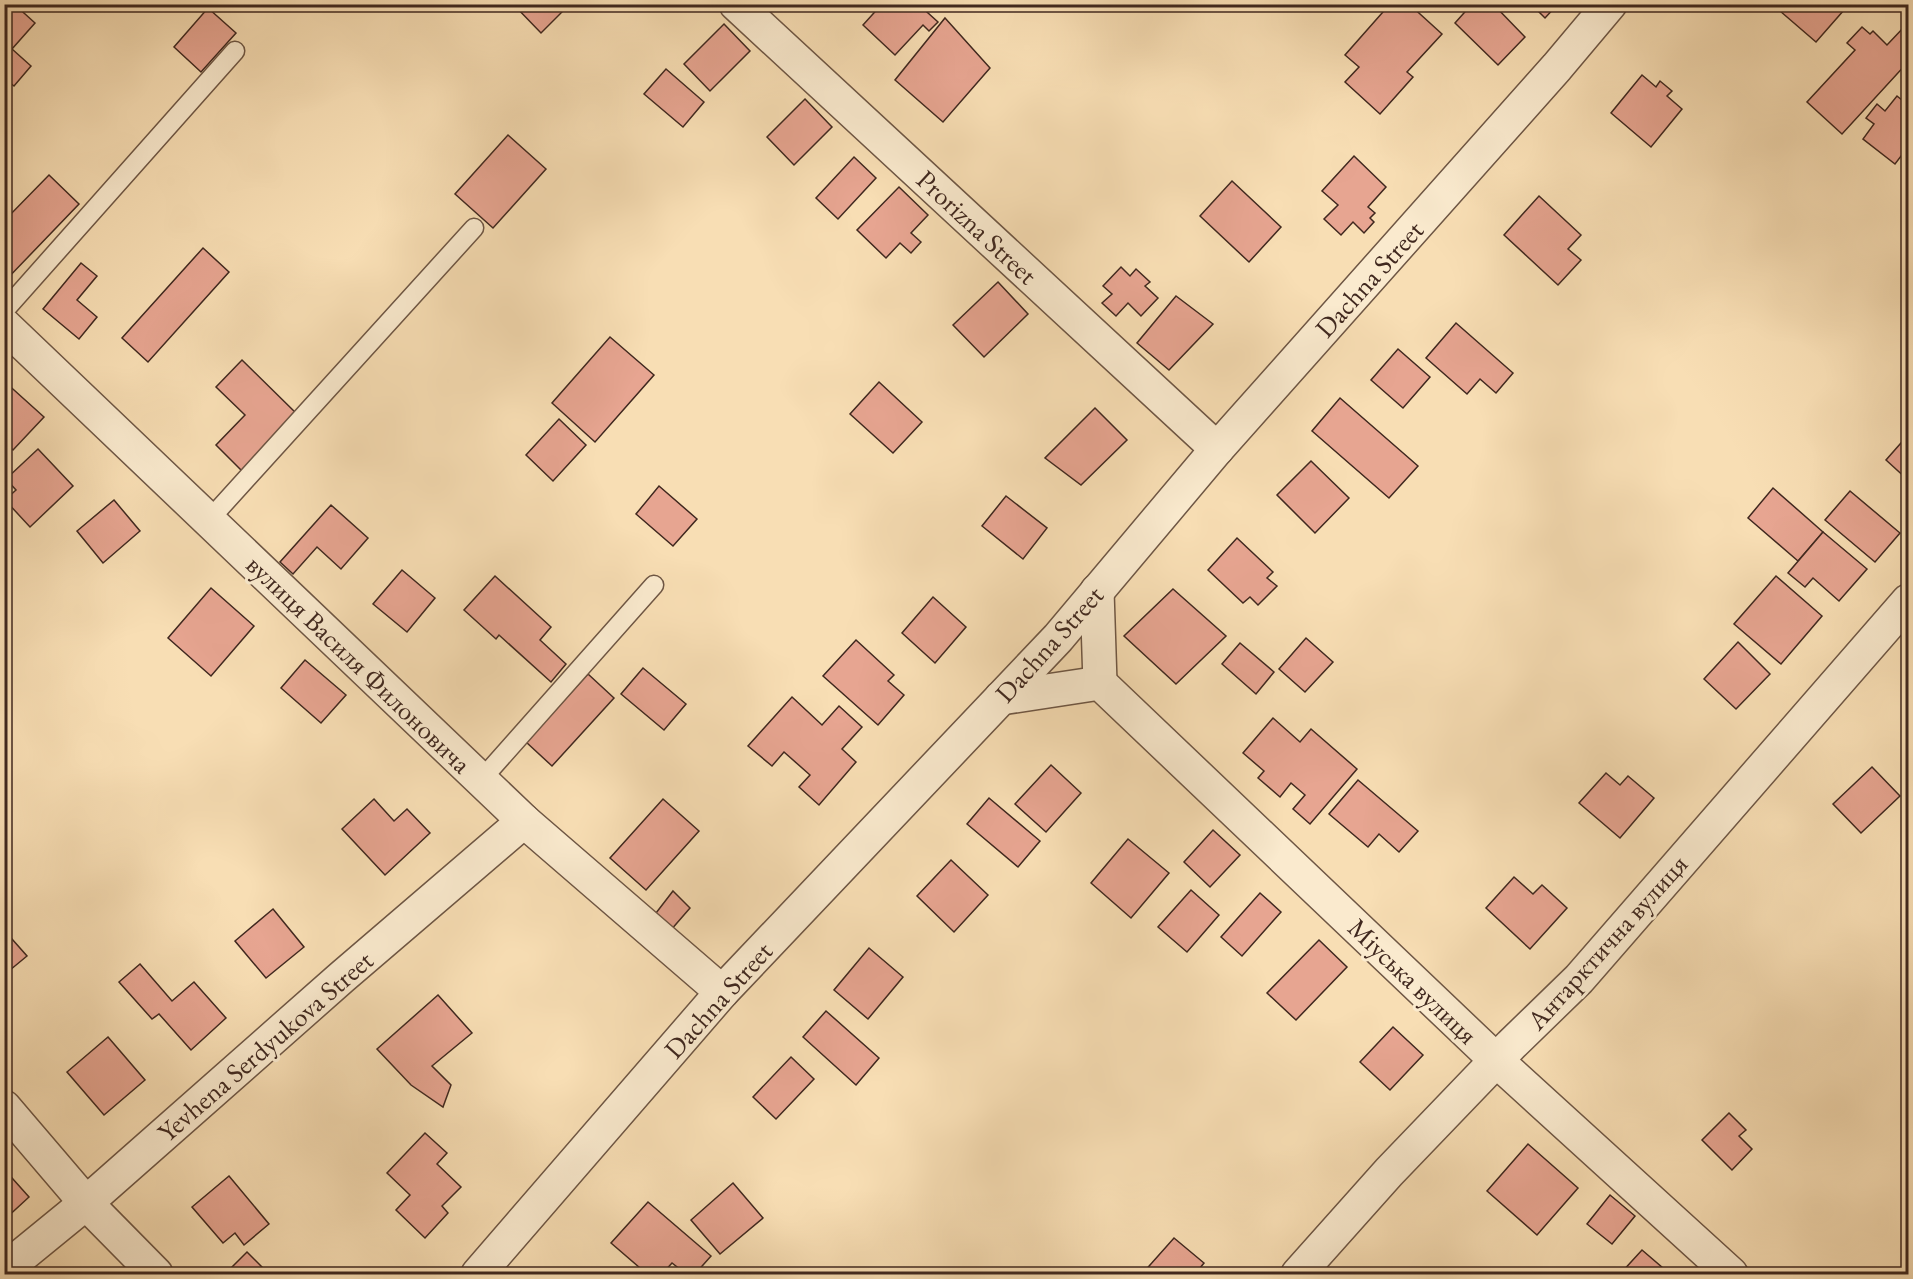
<svg xmlns="http://www.w3.org/2000/svg" width="1913" height="1279" font-family="'EB Garamond',serif">
<style>
.building{fill:#e7a591;stroke:#40281f;stroke-width:1.5}
.lines{fill:none;stroke-linecap:round;stroke-linejoin:round}
.service-casing{stroke:#6e5644;stroke-width:21}
.minor-casing{stroke:#6e5644;stroke-width:36}
.service{stroke:#faeace;stroke-width:18}
.minor{stroke:#faeace;stroke-width:33}
.labels{text-anchor:middle;dominant-baseline:central;stroke-width:6;stroke-linejoin:round;paint-order:stroke}
.street-label{font-size:27px;fill:#40281f;stroke:#faeace}
</style>
<rect width="100%" height="100%" fill="#f8deb4"/>
<filter id="stains"><feTurbulence type="fractalNoise" baseFrequency=".00333" numOctaves="4"/><feColorMatrix values="0 0 0 0 .2 0 0 0 0 .09 0 0 0 0 .02 0 0 0 .5 -.17"/></filter>
<radialGradient id="worn" r=".72"><stop offset=".6" stop-color="#630" stop-opacity="0"/><stop offset="1" stop-color="#630" stop-opacity=".3"/></radialGradient>
<g class="building">
<path d="M4,4H14L35,23L12,49L31,66L14,86L4,78Z"/>
<path d="M513,4H565L567,7L541,33Z"/>
<path d="M882,4H901L906,9L910,4H918L938,22L929,31L923,25L895,55L863,25Z"/>
<path d="M1390,4H1409L1442,34L1407,72L1413,77L1380,114L1345,82L1359,67L1345,55Z"/>
<path d="M1472,4H1493L1525,37L1498,65L1455,23Z"/>
<path d="M1531,4H1558L1545,18Z"/>
<path d="M1786,4H1838L1844,10L1816,42L1780,11Z"/>
<path d="M208,8L236,33L201,72L174,47Z"/>
<path d="M945,18L990,68L943,122L895,80Z"/>
<path d="M724,24L750,51L710,91L684,64Z"/>
<path d="M1906,25L1908,28V62L1842,134L1807,102L1855,50L1847,43L1862,27L1870,34L1873,31L1887,45Z"/>
<path d="M666,69L704,102L683,127L644,94Z"/>
<path d="M1642,75L1656,87L1660,81L1672,91L1667,96L1682,109L1651,147L1611,113Z"/>
<path d="M1897,96L1908,105V147L1895,164L1863,139L1874,124L1866,118L1877,104L1885,111Z"/>
<path d="M805,99L832,127L794,165L767,137Z"/>
<path d="M508,135L546,169L493,228L455,194Z"/>
<path d="M1354,156L1386,187L1368,207L1375,213L1370,218L1374,222L1364,233L1353,222L1341,235L1324,219L1338,205L1322,191Z"/>
<path d="M854,157L876,178L838,219L816,198Z"/>
<path d="M49,175L79,204L5,281L4,221Z"/>
<path d="M1232,181L1281,227L1249,262L1200,216Z"/>
<path d="M899,187L928,215L911,233L921,242L911,253L900,243L886,258L857,230Z"/>
<path d="M1539,196L1581,235L1568,249L1581,260L1558,285L1504,235Z"/>
<path d="M203,248L229,272L148,362L122,338Z"/>
<path d="M81,263L97,276L77,300L97,317L79,339L43,309Z"/>
<path d="M1121,267L1130,276L1136,269L1150,282L1145,286L1158,298L1141,316L1128,303L1116,316L1102,303L1112,294L1103,286Z"/>
<path d="M998,282L1028,314L984,357L953,325Z"/>
<path d="M1176,296L1213,324L1169,370L1137,343Z"/>
<path d="M1456,323L1513,373L1496,393L1480,379L1467,394L1426,358Z"/>
<path d="M610,337L654,375L595,442L552,403Z"/>
<path d="M1398,349L1430,377L1403,408L1371,380Z"/>
<path d="M242,360L301,418L245,474L216,445L245,415L216,387Z"/>
<path d="M4,381L44,417L13,450L4,442Z"/>
<path d="M879,382L922,422L893,453L850,414Z"/>
<path d="M1340,398L1418,466L1389,498L1312,431Z"/>
<path d="M1095,408L1127,440L1081,485L1045,458Z"/>
<path d="M559,419L586,445L553,481L526,455Z"/>
<path d="M1908,435V480L1886,460Z"/>
<path d="M38,449L73,486L30,527L5,500L16,490L6,479Z"/>
<path d="M1311,461L1349,498L1315,533L1277,495Z"/>
<path d="M659,486L697,519L673,546L636,514Z"/>
<path d="M1773,488L1823,532L1798,561L1748,518Z"/>
<path d="M1850,491L1900,533L1875,562L1825,520Z"/>
<path d="M1006,496L1047,528L1023,559L982,526Z"/>
<path d="M114,500L140,531L103,563L77,531Z"/>
<path d="M331,505L368,538L341,569L317,547L293,574L280,562Z"/>
<path d="M1823,532L1867,569L1839,601L1813,578L1805,587L1788,573Z"/>
<path d="M1237,538L1273,572L1267,578L1277,586L1258,605L1250,597L1243,603L1208,570Z"/>
<path d="M402,570L435,598L407,632L373,604Z"/>
<path d="M495,576L551,627L540,640L566,664L551,682L499,635L496,639L464,610Z"/>
<path d="M1776,576L1822,616L1781,664L1734,624Z"/>
<path d="M211,588L254,626L211,676L168,638Z"/>
<path d="M1173,589L1226,636L1176,684L1124,636Z"/>
<path d="M933,597L966,627L935,663L902,633Z"/>
<path d="M1306,638L1333,662L1305,692L1279,669Z"/>
<path d="M856,640L894,675L888,681L904,695L878,725L823,676Z"/>
<path d="M1738,642L1770,674L1736,709L1704,679Z"/>
<path d="M1240,643L1274,672L1256,694L1222,664Z"/>
<path d="M305,660L346,695L321,723L281,688Z"/>
<path d="M643,668L686,704L664,730L621,694Z"/>
<path d="M588,674L614,698L552,766L526,742Z"/>
<path d="M792,697L822,725L839,706L862,727L842,749L856,762L819,805L799,787L810,775L784,752L772,766L748,746Z"/>
<path d="M1273,718L1300,742L1311,729L1357,769L1310,824L1293,809L1305,795L1291,783L1280,797L1258,778L1264,771L1243,753Z"/>
<path d="M1051,765L1081,793L1046,832L1015,804Z"/>
<path d="M1872,767L1900,796L1861,833L1833,804Z"/>
<path d="M1606,773L1620,785L1628,776L1654,798L1620,838L1579,803Z"/>
<path d="M1358,780L1418,831L1399,852L1379,834L1368,847L1329,814Z"/>
<path d="M989,798L1040,841L1018,867L967,824Z"/>
<path d="M374,799L394,821L407,809L430,833L385,875L342,829Z"/>
<path d="M663,799L699,831L646,890L610,858Z"/>
<path d="M1213,830L1240,855L1210,887L1184,862Z"/>
<path d="M1128,839L1169,873L1131,918L1091,883Z"/>
<path d="M951,860L988,895L954,932L917,896Z"/>
<path d="M1514,877L1533,894L1542,885L1567,908L1530,949L1486,908Z"/>
<path d="M1191,890L1219,915L1187,952L1158,927Z"/>
<path d="M673,891L690,908L670,931L656,913Z"/>
<path d="M1260,893L1281,912L1242,956L1221,937Z"/>
<path d="M273,909L304,947L266,978L235,941Z"/>
<path d="M4,930L27,956L4,975Z"/>
<path d="M1319,940L1347,967L1296,1020L1267,993Z"/>
<path d="M869,948L903,977L868,1019L834,990Z"/>
<path d="M140,964L172,1001L194,982L226,1018L191,1050L159,1014L152,1019L119,982Z"/>
<path d="M438,995L472,1033L432,1066L451,1085L443,1107L411,1085L377,1049Z"/>
<path d="M826,1011L879,1058L856,1085L803,1037Z"/>
<path d="M1393,1027L1423,1055L1390,1090L1360,1062Z"/>
<path d="M108,1037L145,1080L104,1115L67,1072Z"/>
<path d="M791,1057L814,1079L776,1119L753,1097Z"/>
<path d="M1729,1113L1746,1130L1739,1136L1752,1149L1732,1170L1702,1140Z"/>
<path d="M425,1133L447,1153L437,1164L461,1187L442,1206L448,1213L425,1238L396,1210L410,1195L387,1173Z"/>
<path d="M1528,1144L1578,1188L1537,1235L1487,1191Z"/>
<path d="M4,1169L29,1197L4,1220Z"/>
<path d="M229,1176L269,1224L244,1245L235,1233L223,1243L192,1207Z"/>
<path d="M733,1183L763,1218L720,1254L691,1220Z"/>
<path d="M1610,1195L1635,1216L1612,1244L1587,1224Z"/>
<path d="M648,1202L711,1256L695,1274H686L672,1263L662,1274H647L611,1243Z"/>
<path d="M1174,1238L1204,1263L1195,1274H1142Z"/>
<path d="M1642,1250L1670,1274H1620Z"/>
<path d="M247,1252L269,1274H235L230,1269Z"/>
</g>
<g class="lines">
<g class="service-casing">
<g id="service">
<path d="M4,311L235,51"/>
<path d="M209,520L474,228"/>
<path d="M481,780L654,585"/>
</g>
</g>
<g class="minor-casing">
<g id="minor">
<path d="M736,4L1217,449"/>
<path d="M4,325L524,821L722,992"/>
<path d="M1097,591L1100,683"/>
<path d="M1001,698L1100,683L1497,1061L1731,1274"/>
<path d="M4,1107L86,1203L156,1274"/>
<path d="M4,1270L86,1203L342,977L524,821"/>
<path d="M478,1274L722,992L1058,638L1217,449L1557,67L1610,4"/>
<path d="M1298,1274L1389,1172L1511,1045L1579,979L1908,601"/>
</g>
</g>
<use href="#service" class="service"/>
<use href="#minor" class="minor"/>
</g>
<g class="labels">
<g class="street-label">
<text transform="translate(977 227) rotate(43)">Prorizna Street</text>
<text transform="translate(1369 279) rotate(-48)">Dachna Street</text>
<text transform="translate(1049 644) rotate(-48)">Dachna Street</text>
<text transform="translate(359 664) rotate(44)">вулиця Василя Филоновича</text>
<text transform="translate(1607 942) rotate(-48)">Антарктична вулиця</text>
<text transform="translate(1413 981) rotate(44)">Міуська вулиця</text>
<text transform="translate(718 1000) rotate(-48)">Dachna Street</text>
<text transform="translate(265 1046) rotate(-41)">Yevhena Serdyukova Street</text>
</g>
</g>
<rect width="1913" height="1279" fill="none" stroke="#f8deb4" stroke-width="24"/>
<rect x="6" y="6" width="1901" height="1267" fill="none" stroke="#40281f" stroke-width="3"/>
<rect x="12" y="12" width="1889" height="1255" fill="none" stroke="#40281f" stroke-width="1.5"/>
<rect width="100%" height="100%" filter="url(#stains)"/>
<rect width="100%" height="100%" fill="url(#worn)"/>
</svg>
